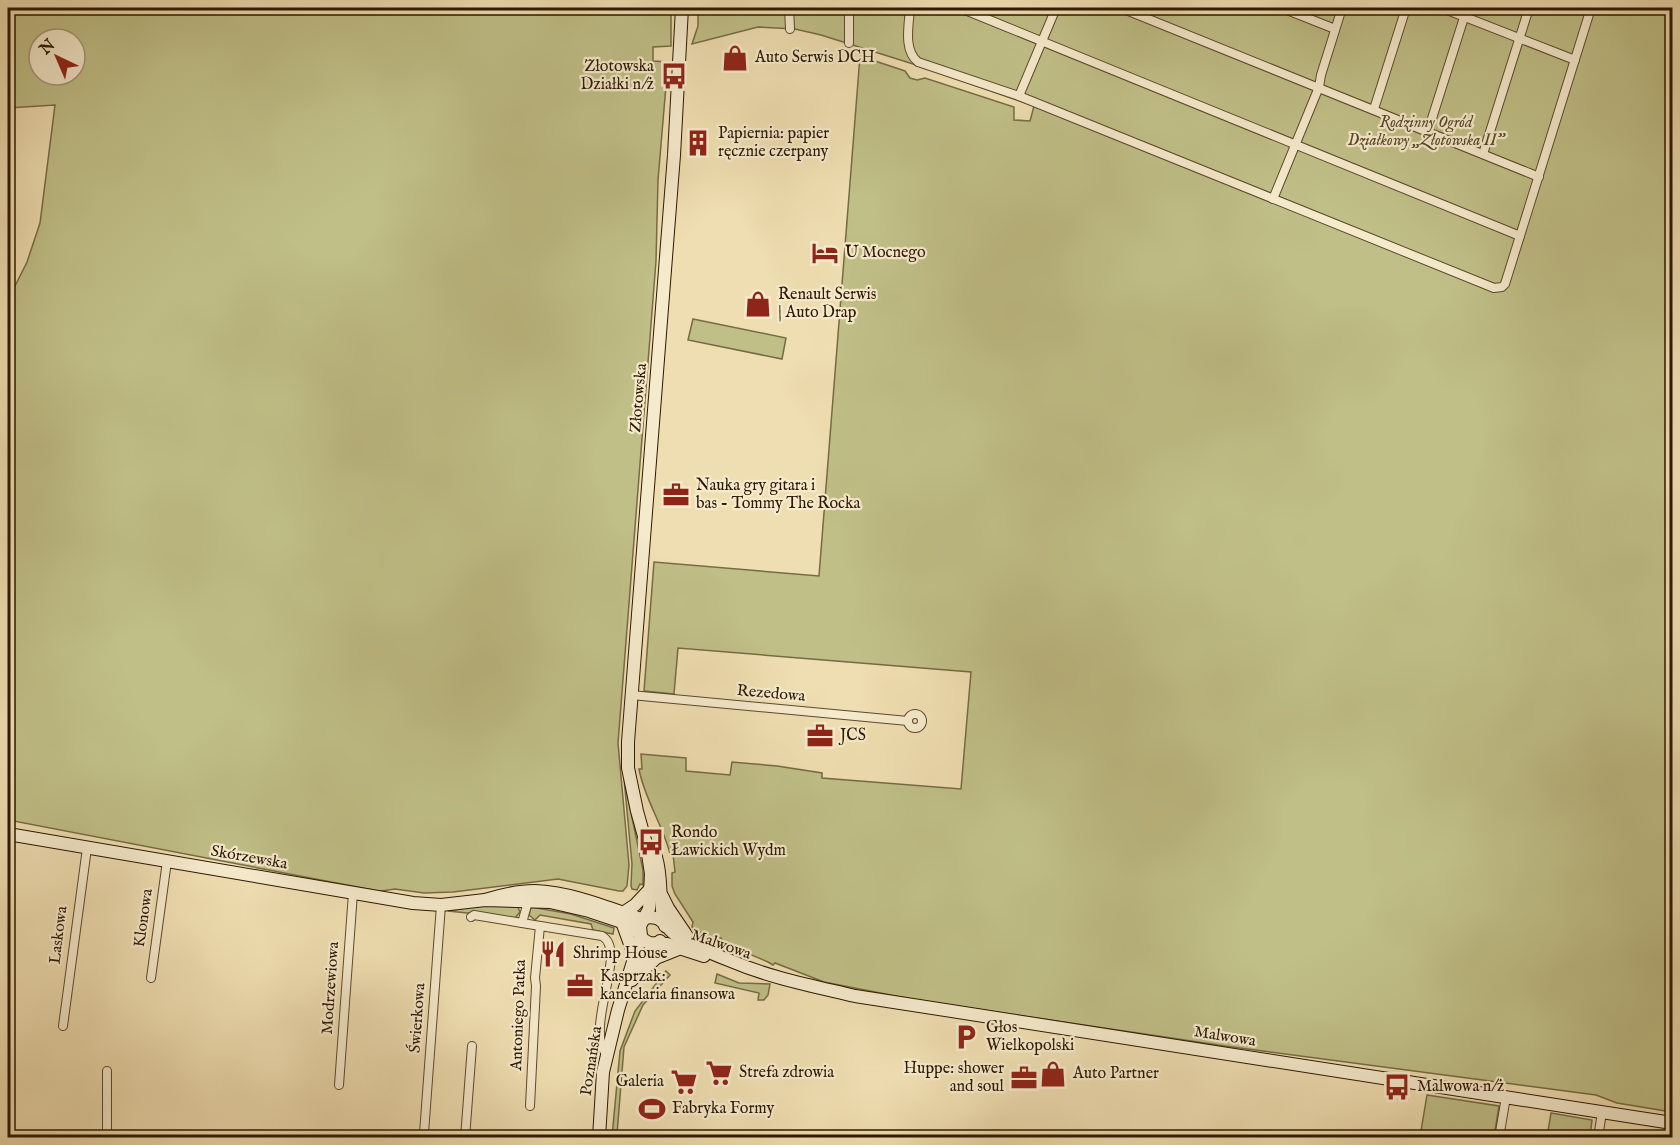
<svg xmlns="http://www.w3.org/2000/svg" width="1680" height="1145" font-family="'IM FELL English',serif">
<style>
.green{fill:#c0bf87;stroke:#766b44;stroke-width:1.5;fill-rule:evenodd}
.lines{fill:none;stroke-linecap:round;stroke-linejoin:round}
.street-casing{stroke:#5d492c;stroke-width:10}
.secondary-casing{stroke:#2c1700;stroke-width:14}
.street{stroke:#f5eacc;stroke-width:8}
.secondary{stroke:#f5eacc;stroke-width:12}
.labels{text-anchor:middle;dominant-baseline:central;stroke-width:4.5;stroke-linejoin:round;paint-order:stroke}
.poi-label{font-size:16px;fill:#2c1700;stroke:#f5eacc;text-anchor:start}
.park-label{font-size:16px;font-style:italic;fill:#584928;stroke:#f5eacc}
.street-label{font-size:16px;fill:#2c1700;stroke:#f5eacc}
</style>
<rect width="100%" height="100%" fill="#efdeb1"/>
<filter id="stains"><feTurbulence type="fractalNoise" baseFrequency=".00333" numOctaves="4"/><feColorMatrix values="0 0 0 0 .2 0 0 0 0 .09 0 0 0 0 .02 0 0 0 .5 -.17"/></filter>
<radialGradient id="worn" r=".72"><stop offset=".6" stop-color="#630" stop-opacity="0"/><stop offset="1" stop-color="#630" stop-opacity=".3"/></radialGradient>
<g class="green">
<path d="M8,8H671V46L653,47V61L668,62L658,180L656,261L618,743L629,865L627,886L623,891H619L558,879L453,892L424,893L395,889L374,892L373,890L8,820V300L27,262L40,223L55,105L8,108ZM39,39H75V75H39Z"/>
<path d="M698,8H1672V1112L1617,1103L1596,1095L1225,1046L916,1000L824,982L775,963L773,965L768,962L714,939L722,940L721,938L706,936L692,927L693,922L675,894L672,886V873L675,872L673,854H670C663,825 644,798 639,769H642L641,754L686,758V771L730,775L732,762L777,766L822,773V778L961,789L971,672L678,648L674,694L644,691L654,562L819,576L860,56L905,71L910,78L917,80L925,78L1014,107V120L1030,121L1034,106L929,69L821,35L795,29L758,27L692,44L698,26Z"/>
<path d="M693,319L786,338L782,359L688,340Z"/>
<path d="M624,779L643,870V885L640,884L637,890L632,889L631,886L632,864Z"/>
<path d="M490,904L517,905L520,912L515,918L448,911Z"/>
<path d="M531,907L571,914L614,928L613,934L593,930L591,924L540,915L535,920L529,915Z"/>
<path d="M666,971L670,975L643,1005L624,1047L617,1134L624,1135L623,1137H612L620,1051L635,1011Z"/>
<path d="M717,974L739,983L770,984L768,995L764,1000H758L759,993L715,983Z"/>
<path d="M1427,1095L1499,1106L1494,1137H1420Z"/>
<path d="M1551,1113L1592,1120L1590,1137H1547Z"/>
</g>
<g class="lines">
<g class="street-casing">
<g id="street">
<path d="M789,8L790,29"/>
<path d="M910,8C909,25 903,50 918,62L1019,96L1494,288L1502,287L1505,284L1591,8"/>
<path d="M960,8L1520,236"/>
<path d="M1121,8L1539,177"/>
<path d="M1282,8L1335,29"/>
<path d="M1442,8L1575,60"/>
<path d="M849,43V8"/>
<path d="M1019,96L1056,8"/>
<path d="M1374,109L1406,8"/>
<path d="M1428,131L1467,8"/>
<path d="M1483,154L1529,8"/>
<path d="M1273,199L1319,87L1321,75L1342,8"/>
<path d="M631,695L908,721"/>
<circle cx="915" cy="721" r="7"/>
<path d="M471,917L474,915L522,923L529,898"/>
<path d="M522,923L602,936C629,951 583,1028 607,1055"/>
<path d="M151,978L167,861"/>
<path d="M63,1026L87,848"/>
<path d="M107,1071V1138"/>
<path d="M339,1085L353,893"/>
<path d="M530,1106L536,986L535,978L540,926"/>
<path d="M424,1133L441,905"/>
<path d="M465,1138L472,1046"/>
<path d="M1499,1138L1506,1097"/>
<path d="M1598,1138L1602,1112"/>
</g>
</g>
<g class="secondary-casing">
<g id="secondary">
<path d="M8,834L413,903L441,905L485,900L550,902L589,911L622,922L634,928L644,940L649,943L667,944L704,956"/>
<path d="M656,857C663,880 658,903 665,926"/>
<path d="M662,896L668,908L689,939"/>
<path d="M485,900C501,895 518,891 535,891C569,892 606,907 638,918C644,919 649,916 656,918C664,920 669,931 676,935C693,946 713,954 731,961C771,978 813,986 855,996L1672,1123"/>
<path d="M623,913L635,905L651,888"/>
<path d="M622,922L634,955"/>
<path d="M642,971L656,958L681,948"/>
<path d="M632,980L647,954L660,941"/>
<path d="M599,1138L603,1072L618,1010L641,936L640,926L649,909L651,874L647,847L637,811L628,768V742L674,155L682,8"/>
</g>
</g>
<use href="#street" class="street"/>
<use href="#secondary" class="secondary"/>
</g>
<defs>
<g id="shop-bare" transform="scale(2.07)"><path d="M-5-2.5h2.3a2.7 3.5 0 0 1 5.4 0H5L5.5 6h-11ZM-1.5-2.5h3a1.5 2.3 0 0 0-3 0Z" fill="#8f2418" stroke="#f5eacc" stroke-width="2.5" paint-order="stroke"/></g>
<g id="bus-bare" transform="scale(2.07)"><path d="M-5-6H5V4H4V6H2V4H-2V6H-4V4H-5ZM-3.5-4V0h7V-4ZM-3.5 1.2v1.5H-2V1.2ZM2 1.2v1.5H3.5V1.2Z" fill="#8f2418" stroke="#f5eacc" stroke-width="2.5" paint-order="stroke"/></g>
<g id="building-bare" transform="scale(2.07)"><path d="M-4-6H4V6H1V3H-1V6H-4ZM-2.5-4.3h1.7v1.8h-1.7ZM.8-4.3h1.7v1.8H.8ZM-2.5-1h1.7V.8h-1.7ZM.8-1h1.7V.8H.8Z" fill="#8f2418" stroke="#f5eacc" stroke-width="2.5" paint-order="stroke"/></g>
<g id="hotel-bare" transform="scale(2.07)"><path d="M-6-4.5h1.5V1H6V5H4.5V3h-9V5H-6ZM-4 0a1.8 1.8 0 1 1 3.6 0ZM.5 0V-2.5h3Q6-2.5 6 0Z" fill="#8f2418" stroke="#f5eacc" stroke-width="2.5" paint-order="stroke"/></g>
<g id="office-bare" transform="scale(2.07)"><path d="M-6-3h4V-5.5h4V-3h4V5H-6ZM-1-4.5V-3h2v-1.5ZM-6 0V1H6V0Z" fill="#8f2418" stroke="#f5eacc" stroke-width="2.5" paint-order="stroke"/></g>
<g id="restaurant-bare" transform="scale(2.07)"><path d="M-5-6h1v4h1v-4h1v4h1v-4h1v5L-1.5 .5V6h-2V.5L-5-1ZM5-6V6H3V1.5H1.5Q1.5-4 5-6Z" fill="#8f2418" stroke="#f5eacc" stroke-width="2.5" paint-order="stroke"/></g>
<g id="parking-bare" transform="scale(2.07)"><path d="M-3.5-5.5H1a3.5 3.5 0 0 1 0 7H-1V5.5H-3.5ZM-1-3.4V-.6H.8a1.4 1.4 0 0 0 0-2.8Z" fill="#8f2418" stroke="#f5eacc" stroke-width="2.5" paint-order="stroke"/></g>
<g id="supermarket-bare" transform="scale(2.07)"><path d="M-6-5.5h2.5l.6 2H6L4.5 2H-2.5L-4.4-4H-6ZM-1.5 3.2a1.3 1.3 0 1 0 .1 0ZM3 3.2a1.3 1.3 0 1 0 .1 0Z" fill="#8f2418" stroke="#f5eacc" stroke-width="2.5" paint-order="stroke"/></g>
<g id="stadium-bare" transform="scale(2.07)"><path d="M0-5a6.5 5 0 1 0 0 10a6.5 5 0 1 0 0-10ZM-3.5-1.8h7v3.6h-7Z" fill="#8f2418" stroke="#f5eacc" stroke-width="2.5" paint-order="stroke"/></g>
</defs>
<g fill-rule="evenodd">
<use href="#shop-bare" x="735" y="58"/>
<use href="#bus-bare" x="674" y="76"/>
<use href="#building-bare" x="698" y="143"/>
<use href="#hotel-bare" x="825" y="253"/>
<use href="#shop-bare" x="758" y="304"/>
<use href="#office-bare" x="676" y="495"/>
<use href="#office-bare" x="820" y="736"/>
<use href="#bus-bare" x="651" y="842"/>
<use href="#restaurant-bare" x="553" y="954"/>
<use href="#office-bare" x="580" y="986"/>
<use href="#parking-bare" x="966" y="1037"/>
<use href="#supermarket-bare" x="719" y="1073"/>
<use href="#shop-bare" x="1053" y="1074"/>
<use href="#office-bare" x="1024" y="1078"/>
<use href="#supermarket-bare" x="684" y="1082"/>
<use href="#bus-bare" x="1397" y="1087"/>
<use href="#stadium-bare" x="652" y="1109"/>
</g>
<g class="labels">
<g class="poi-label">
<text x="755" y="58">Auto Serwis DCH</text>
<text x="654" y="67" text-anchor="end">Złotowska<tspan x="654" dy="18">Działki n/ż</tspan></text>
<text x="718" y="134">Papiernia: papier<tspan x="718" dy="18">ręcznie czerpany</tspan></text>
<text x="845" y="253">U Mocnego</text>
<text x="778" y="295">Renault Serwis<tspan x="778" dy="18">| Auto Drap</tspan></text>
<text x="696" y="486">Nauka gry gitara i<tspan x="696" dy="18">bas - Tommy The Rocka</tspan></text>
<text x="840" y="736">JCS</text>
<text x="671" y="833">Rondo<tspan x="671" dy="18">Ławickich Wydm</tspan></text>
<text x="573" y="954">Shrimp House</text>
<text x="600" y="977">Kasprzak:<tspan x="600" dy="18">kancelaria finansowa</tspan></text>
<text x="986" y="1028">Głos<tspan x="986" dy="18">Wielkopolski</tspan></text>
<text x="1004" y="1069" text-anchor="end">Huppe: shower<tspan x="1004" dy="18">and soul</tspan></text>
<text x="739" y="1073">Strefa zdrowia</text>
<text x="1073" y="1074">Auto Partner</text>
<text x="664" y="1082" text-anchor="end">Galeria</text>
<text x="1417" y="1087">Malwowa n/ż</text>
<text x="672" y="1109">Fabryka Formy</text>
</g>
<g class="park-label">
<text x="1426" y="123">Rodzinny Ogród<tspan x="1426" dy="18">Działkowy „Złotowska II”</tspan></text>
</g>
<g class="street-label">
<text transform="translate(639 398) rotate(-85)">Złotowska</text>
<text transform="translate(771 694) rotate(5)">Rezedowa</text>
<text transform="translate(249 858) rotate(10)">Skórzewska</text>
<text transform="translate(144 918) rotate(-82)">Klonowa</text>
<text transform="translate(59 935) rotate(-83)">Laskowa</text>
<text transform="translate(721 945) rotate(19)">Malwowa</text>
<text transform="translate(331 988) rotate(-86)">Modrzewiowa</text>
<text transform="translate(519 1015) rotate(-88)">Antoniego Patka</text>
<text transform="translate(418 1018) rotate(-86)">Świerkowa</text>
<text transform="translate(1225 1037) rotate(9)">Malwowa</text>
<text transform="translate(592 1061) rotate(-81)">Poznańska</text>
</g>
</g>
<rect width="1680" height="1145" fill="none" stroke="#efdeb1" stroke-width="30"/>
<rect x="9" y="9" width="1662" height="1127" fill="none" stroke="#2c1700" stroke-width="3"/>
<rect x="15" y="15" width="1650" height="1115" fill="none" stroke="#2c1700" stroke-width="1.5"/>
<g transform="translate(57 57) rotate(316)"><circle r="28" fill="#f5eacc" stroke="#a5967a" stroke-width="1.5"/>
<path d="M0-4.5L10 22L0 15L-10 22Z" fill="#8f2418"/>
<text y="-9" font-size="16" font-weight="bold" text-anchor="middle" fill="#2c1700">N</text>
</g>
<rect width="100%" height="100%" filter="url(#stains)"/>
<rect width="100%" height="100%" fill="url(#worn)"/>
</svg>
